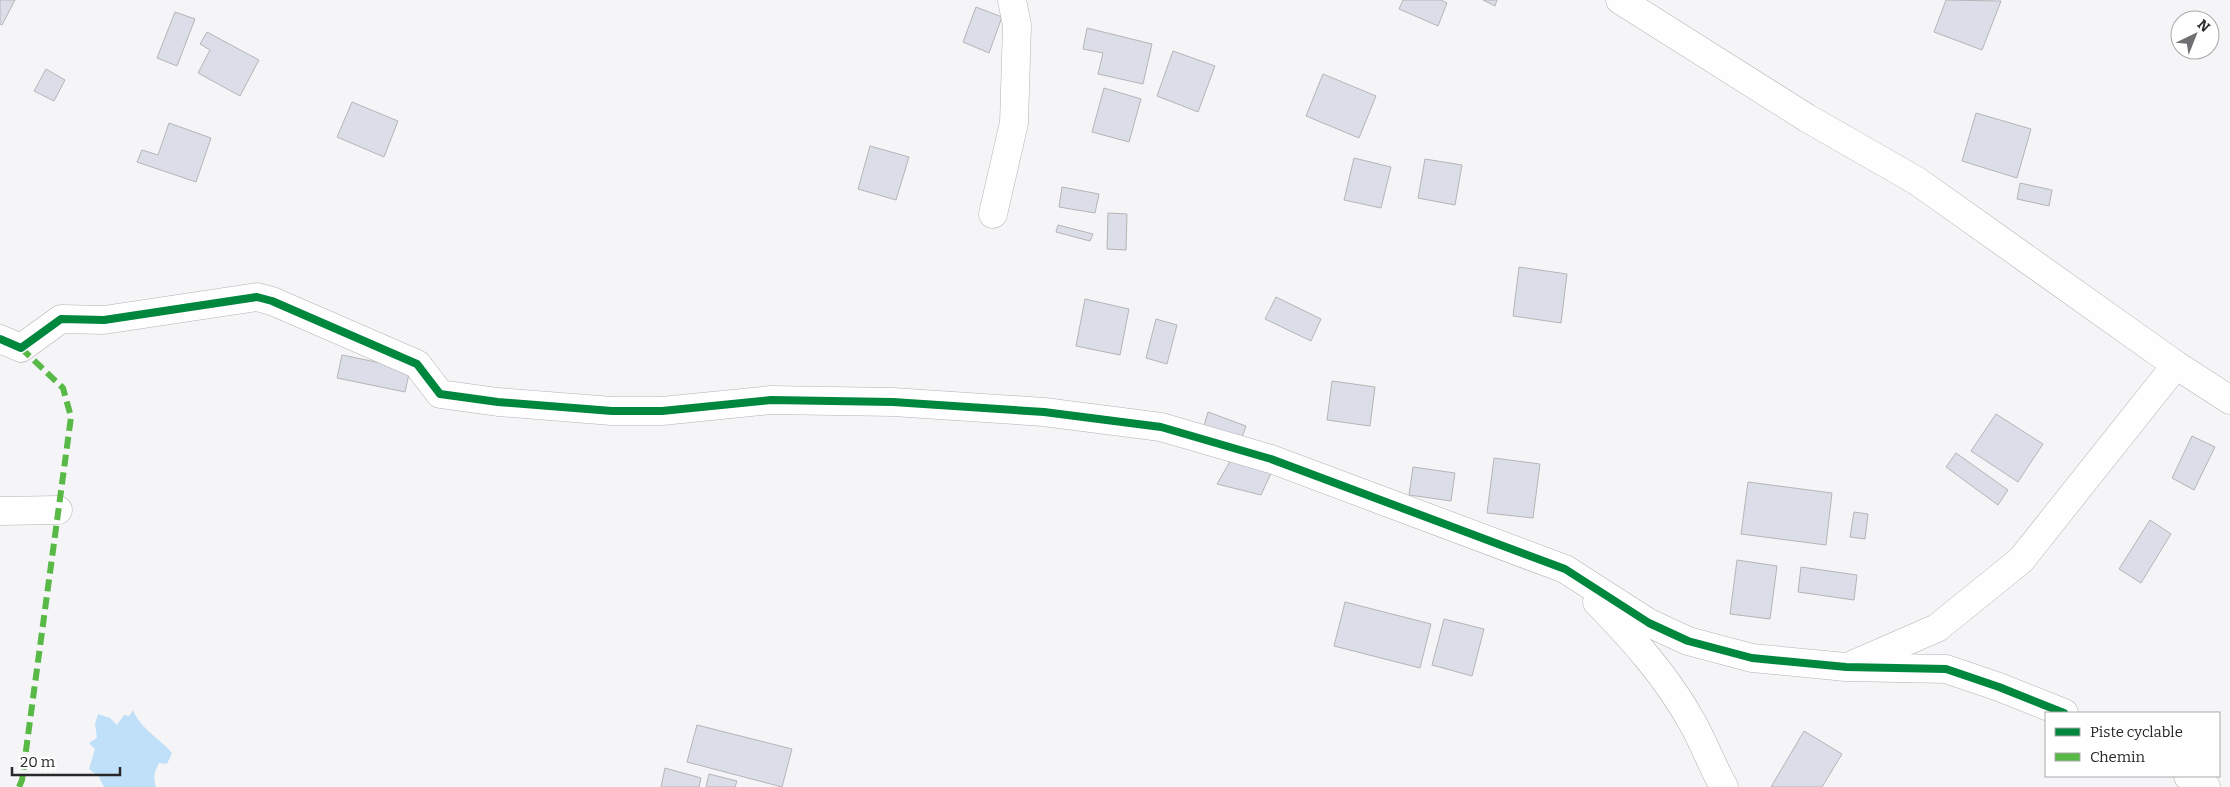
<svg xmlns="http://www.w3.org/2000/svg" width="2230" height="787" font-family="Bitter,serif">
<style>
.water{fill:#c0dff8}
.building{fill:#dbdee8;stroke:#b5b5b7}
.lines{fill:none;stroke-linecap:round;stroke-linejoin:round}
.minor-casing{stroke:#b3b2b4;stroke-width:29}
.minor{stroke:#fefefe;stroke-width:28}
.quiet{stroke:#58b947;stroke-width:6;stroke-dasharray:12 6;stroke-linecap:butt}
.cycleway-casing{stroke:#fff;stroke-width:11}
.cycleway{stroke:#00873e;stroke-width:8}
</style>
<rect width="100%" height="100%" fill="#f5f5f7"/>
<path class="water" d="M133,710C139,727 160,739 172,753L167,764L159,763C154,773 153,777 156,787H104L99,777L89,769L95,749L89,743L97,738L95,724L98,714L110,718L117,725L124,715L129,716Z"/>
<g class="building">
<path d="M0,0H15L2,25L0,24Z"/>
<path d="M1403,0H1441L1447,3L1438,26L1399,9Z"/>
<path d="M1483,0H1497L1495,6Z"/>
<path d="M1946,0L2001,1L1982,50L1934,32Z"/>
<path d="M976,7L1002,17L989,53L963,42Z"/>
<path d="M175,12L195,19L177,66L157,58Z"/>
<path d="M1087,28L1152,44L1143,84L1098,74L1103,53L1083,49Z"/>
<path d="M207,32L259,60L240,96L198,73L210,50L200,44Z"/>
<path d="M1173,51L1215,66L1198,112L1157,96Z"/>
<path d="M46,69L65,80L54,101L34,91Z"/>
<path d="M1323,74L1376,96L1359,138L1306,116Z"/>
<path d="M1104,88L1141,99L1129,142L1092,132Z"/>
<path d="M352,102L398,121L384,157L337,137Z"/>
<path d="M1976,113L2031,129L2017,178L1962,161Z"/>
<path d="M169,123L211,138L196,182L137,162L142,150L158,155Z"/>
<path d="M870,146L909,157L896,200L858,189Z"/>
<path d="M1354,158L1391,167L1381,208L1344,200Z"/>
<path d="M1425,159L1462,165L1455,205L1418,198Z"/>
<path d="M2020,183L2052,190L2049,206L2017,199Z"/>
<path d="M1062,187L1099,194L1095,213L1059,207Z"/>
<path d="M1108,213L1127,214L1126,250L1107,249Z"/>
<path d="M1058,225L1093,234L1090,241L1056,232Z"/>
<path d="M1519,267L1567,274L1561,323L1513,316Z"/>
<path d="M1276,297L1321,319L1311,341L1265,319Z"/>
<path d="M1085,299L1129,309L1120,355L1076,346Z"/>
<path d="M1156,319L1177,325L1167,364L1146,358Z"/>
<path d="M342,355L410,369L405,392L337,378Z"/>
<path d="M1332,381L1375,387L1370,426L1327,420Z"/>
<path d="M1208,412L1246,426L1240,443L1203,429Z"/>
<path d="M1996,414L2043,444L2018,482L1971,451Z"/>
<path d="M2192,436L2215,447L2194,490L2172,478Z"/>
<path d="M1956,453L2008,490L1998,505L1946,467Z"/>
<path d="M1232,458L1273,469L1261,495L1217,484Z"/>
<path d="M1494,458L1540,464L1533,518L1487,513Z"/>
<path d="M1413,467L1455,473L1451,501L1409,495Z"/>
<path d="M1748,482L1832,493L1826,545L1741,534Z"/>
<path d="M1854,512L1868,514L1865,539L1850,537Z"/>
<path d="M2150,520L2171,534L2141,583L2119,569Z"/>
<path d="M1737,560L1777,566L1770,619L1730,614Z"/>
<path d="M1801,567L1857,575L1854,600L1798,592Z"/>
<path d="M1345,602L1431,624L1420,668L1334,646Z"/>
<path d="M1444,619L1484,629L1472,676L1432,665Z"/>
<path d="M697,725L792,749L782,787L687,762Z"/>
<path d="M1804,731L1842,754L1822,787H1771Z"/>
<path d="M665,768L701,778L699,787H661Z"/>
<path d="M709,774L737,781L735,787H706Z"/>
</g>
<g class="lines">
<g class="minor-casing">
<g id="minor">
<path d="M1620,0L1807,118L1917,181L2176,365L2230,400"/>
<path d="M993,214L1014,123L1017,25L1012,0"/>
<path d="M0,339L21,348L61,319L104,320L257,297L272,301L417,364L440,394L498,402L612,411H662L771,400L893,402L1044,412L1161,427L1271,459L1565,569L1649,623L1688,641L1752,658L1846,667L1946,669L1999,687L2064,713"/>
<path d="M0,511L58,510"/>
<path d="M1597,602C1633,639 1667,677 1692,722C1704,743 1712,766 1724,787"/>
<path d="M1854,664L1937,628L2021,560L2176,365"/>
<path d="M2188,776L2206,787"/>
</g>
</g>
<use href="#minor" class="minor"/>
<path class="quiet" d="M19,787L22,780L71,417L63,388L21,348"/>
<g class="cycleway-casing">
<path id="cycleway" d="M0,339L21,348L61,319L104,320L257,297L272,301L417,364L440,394L498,402L612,411H662L771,400L893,402L1044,412L1161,427L1271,459L1565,569L1649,623L1688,641L1752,658L1846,667L1946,669L1999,687L2064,713"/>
</g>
<use href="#cycleway" class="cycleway"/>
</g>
<rect x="2045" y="712" width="175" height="65" fill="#ffffff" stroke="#a9a9aa"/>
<rect x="2055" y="728" width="25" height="8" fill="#00873e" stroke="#a9a9aa"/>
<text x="2090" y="737" font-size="15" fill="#28282a">Piste cyclable</text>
<rect x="2055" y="753" width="25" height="8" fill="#58b947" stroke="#a9a9aa"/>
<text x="2090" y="762" font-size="15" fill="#28282a">Chemin</text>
<g transform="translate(2195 35) rotate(43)"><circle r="24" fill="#ffffff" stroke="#a9a9aa"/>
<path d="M0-4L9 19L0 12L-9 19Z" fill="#707072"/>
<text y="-8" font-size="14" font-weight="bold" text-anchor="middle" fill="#28282a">N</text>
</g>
<path d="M12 767v8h108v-8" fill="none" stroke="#28282a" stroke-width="2.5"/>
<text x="20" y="767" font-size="15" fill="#28282a" stroke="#ffffff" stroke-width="4" paint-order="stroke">20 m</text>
</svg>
